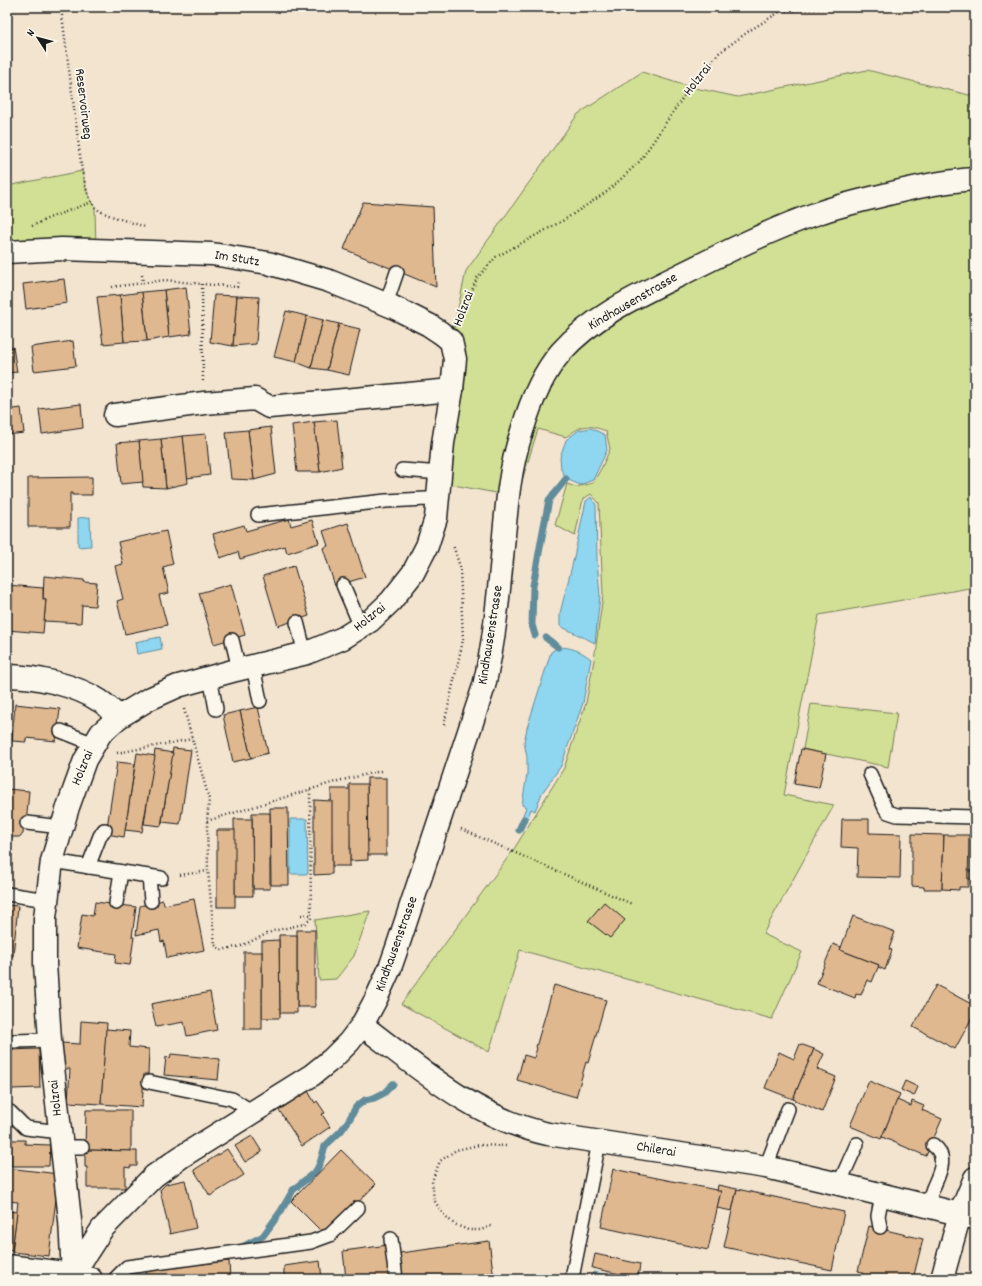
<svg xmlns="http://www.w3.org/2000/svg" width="982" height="1286" font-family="Dekko,sans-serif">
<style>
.green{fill:#d1e094;stroke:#767e58}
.water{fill:#8fd6f0;stroke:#618c9b}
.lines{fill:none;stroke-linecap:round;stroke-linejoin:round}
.stream{stroke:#618c9b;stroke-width:7}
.building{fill:#dfb890;stroke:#1c1c1c}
.lane-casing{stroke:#1c1c1c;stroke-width:16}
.street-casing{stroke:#1c1c1c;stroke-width:25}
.path{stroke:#1c1c1c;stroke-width:2.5;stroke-dasharray:1 3;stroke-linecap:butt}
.lane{stroke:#fbf7ec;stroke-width:13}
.street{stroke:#fbf7ec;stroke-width:22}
.labels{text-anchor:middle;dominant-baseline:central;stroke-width:3.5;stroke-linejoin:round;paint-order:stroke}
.street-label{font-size:14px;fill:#1c1c1c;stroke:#fbf7ec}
</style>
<rect width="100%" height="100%" fill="#f3e4d0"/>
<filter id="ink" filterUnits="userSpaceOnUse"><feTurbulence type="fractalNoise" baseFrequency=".025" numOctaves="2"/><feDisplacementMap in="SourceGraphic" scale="8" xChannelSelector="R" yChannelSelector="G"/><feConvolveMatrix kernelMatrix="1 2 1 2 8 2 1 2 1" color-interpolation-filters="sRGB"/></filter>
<g filter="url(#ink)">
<g class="green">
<path d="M867,70L969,95L975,92V587L819,615L784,795L834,805L763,934L802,952L772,1019L520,950L489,1052L401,1004L514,849L564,768L586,703L594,660L603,595L599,503L591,494L583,499L575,536L555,525L567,484L576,487L593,483L602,467L610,449L606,431C587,424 583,424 566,437L538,429L517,497L448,484L451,341L466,271L578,114L642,72L690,87L738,97Z"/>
<path d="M82,171L87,192L95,208L96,251L7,252V186Z"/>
<path d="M811,704L897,713L888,767L803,749Z"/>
<path d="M370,911L354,956L336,979L319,980L315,920Z"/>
</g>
<g class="water">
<path d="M591,428L605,435L607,450L593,480L580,485L566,479L561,469L560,457L566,440L579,430Z"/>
<path d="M591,497L596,505L597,560L600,596L595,643L560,626V613L572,566L586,501Z"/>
<path d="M90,517L91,546L78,547V518Z"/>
<path d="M160,637L162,649L137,654L135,642Z"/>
<path d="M558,647C571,647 581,651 591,659L583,703L561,766L542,793L535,811L531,809L527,820L522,818L526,807L522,805L527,774V757L524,742L527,728L551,652Z"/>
<path d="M290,819H307L308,874H290Z"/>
<path d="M593,1272L627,1279H591Z"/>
</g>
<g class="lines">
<g class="stream">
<path d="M535,635L532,625L533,586L543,531L549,500L566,479"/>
<path d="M546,638L558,647"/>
<path d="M519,830L524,819"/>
<path d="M242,1247L263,1236L281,1211L293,1190L316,1171L320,1163L325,1146L341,1131L349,1120L356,1107L365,1100L374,1098L384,1093L393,1084"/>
</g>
</g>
<g class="building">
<path d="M363,202L433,207L436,287L344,249Z"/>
<path d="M64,279L67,303L26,309L23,284Z"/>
<path d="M186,287L191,334L169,337L164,290Z"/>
<path d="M164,290L169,337L147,341L142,292Z"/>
<path d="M142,292L147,341L124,342L120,295Z"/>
<path d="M120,295L124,342L103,344L97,297Z"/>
<path d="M214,295L237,296L233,346L210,342Z"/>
<path d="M237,296L259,297L256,344L233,346Z"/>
<path d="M286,311L307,316L296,362L274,357Z"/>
<path d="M307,316L323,320L311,368L296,362Z"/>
<path d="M323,320L339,324L327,370L311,368Z"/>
<path d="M339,324L360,329L349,375L327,370Z"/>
<path d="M73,341L76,366L34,371L31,347Z"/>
<path d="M13,347L17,372L7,373V348Z"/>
<path d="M81,404L83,428L42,434L39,409Z"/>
<path d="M21,408L24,433L7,435V410Z"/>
<path d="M337,420L342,467L320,472L314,422Z"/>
<path d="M314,422L320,472H297L292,425Z"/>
<path d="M271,427L276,474L254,480L248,430Z"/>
<path d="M248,430L254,480L231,479L226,432Z"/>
<path d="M206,434L210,475L187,478L183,436Z"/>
<path d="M183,436L188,483L166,488L161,439Z"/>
<path d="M161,439L166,488L143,487L139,441Z"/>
<path d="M139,441L143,482L121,484L117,443Z"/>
<path d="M92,477V495H72V493H70V527H28V478Z"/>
<path d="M289,519L291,526L312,520L319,543L287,553L285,546L240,559L238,552L220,558L213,534L244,525L246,531Z"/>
<path d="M348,523L365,577L335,586L323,548L328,546L323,531Z"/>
<path d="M166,531L173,564L163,567L169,593L159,595L167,625L125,634L117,601L123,599L115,566L123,564L118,542Z"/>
<path d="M294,566L309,616L278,626L263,576Z"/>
<path d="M44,576L84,580V582L97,583L95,606L82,605L81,623L44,621L46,599H43Z"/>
<path d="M231,584L245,635L214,644L199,593Z"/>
<path d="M7,585L43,588V599H46L43,633L7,630Z"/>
<path d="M15,704L60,709L56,741L26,738V742L12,741Z"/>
<path d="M258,707L268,753L251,758L240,711Z"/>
<path d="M240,711L251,758L233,762L223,715Z"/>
<path d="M173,748L191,750L180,824L162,822Z"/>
<path d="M801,749L826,754L819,788L794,784Z"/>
<path d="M155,750L173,753L161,826L144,824Z"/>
<path d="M137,753L155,756L142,832L125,830Z"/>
<path d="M117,762L135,764L124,837L106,834Z"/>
<rect x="367" y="778" width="19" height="77"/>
<path d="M349,784H367L368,860L350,861Z"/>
<path d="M7,789L29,791L26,825L24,824L23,834L19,837H7Z"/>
<path d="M331,789H350V866H332Z"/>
<path d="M314,800L332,801V874L314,875Z"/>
<path d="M270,808H288L289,885H271Z"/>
<path d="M252,813H270V889H253Z"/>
<path d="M234,819H252L253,896H235Z"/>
<path d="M842,819H869V833L901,834L900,878L857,877L858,848L841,847Z"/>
<rect x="217" y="830" width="18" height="77"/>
<path d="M912,834L944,835L942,889H924V887L912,886Z"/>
<path d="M944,835H969L968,887H959V890L942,889Z"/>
<rect x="968" y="871" width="7" height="8"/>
<path d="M194,899L204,950L167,958L164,941L161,942L159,930L136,935L140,906L163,900L164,905Z"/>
<path d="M95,902L136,907L132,937H134L130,965L115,963L116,954L77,948L82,914L93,916Z"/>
<path d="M604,902L625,920L610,938L588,921Z"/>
<path d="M7,905L18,906L13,956H7Z"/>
<path d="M853,916L895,932L889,949L892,950L885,970L878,967L879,965L840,950Z"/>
<rect x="297" y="930" width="18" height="77"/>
<path d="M279,935H297V1013H280Z"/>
<path d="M279,940L280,1018H262V941Z"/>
<path d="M833,944L841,947L840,950L879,965L872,982L867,980L861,995L856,994L855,998L817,983Z"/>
<rect x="244" y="952" width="18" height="77"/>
<path d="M554,985L606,1000L588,1063L586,1062L576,1097L517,1080L524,1055L534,1058L537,1048L536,1047Z"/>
<path d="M936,985L975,1006V1012L955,1049L913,1027Z"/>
<path d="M210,992L217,1030L187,1036L184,1022L156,1027L151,1004Z"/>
<path d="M81,1021L107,1023L101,1104L68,1102L70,1069H59L61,1043L80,1044Z"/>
<path d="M106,1029L130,1031L129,1047L149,1049L148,1074H144L142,1107L101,1104Z"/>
<path d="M800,1044L814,1049L793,1099L765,1088L779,1052L794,1059Z"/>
<path d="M7,1046V1050L39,1049L40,1088L12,1089V1092H7Z"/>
<path d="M814,1049L824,1054L817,1069L836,1077L822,1112L793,1099Z"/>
<path d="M171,1054L220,1059L218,1080L164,1075L166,1057L170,1058Z"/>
<path d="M869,1081L900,1094L881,1139L850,1126Z"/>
<path d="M905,1081L918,1087L914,1096L901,1090Z"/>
<path d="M308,1091L315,1103L317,1101L325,1113L322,1114L330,1127L302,1146L279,1110Z"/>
<path d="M897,1100L911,1106L912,1101L924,1106L922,1110L942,1119L926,1156L882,1137Z"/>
<path d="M86,1110H131V1151L85,1150Z"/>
<path d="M252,1136L262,1152L245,1162L235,1146Z"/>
<path d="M11,1140H25V1144L50,1145L49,1166H11Z"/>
<path d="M227,1149L244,1175L210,1196L194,1170Z"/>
<path d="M85,1150L137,1151V1166H130V1168L125,1167V1188H87V1167H85Z"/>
<path d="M341,1150L376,1184L338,1223L324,1234L291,1201Z"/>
<path d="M7,1168L59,1174L49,1256L12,1252L18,1202L7,1201Z"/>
<path d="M613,1169L721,1191L708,1250L601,1227Z"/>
<path d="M185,1180L196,1228L170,1234L160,1190L166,1184Z"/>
<path d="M718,1185L737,1189L732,1211L717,1208L721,1191H717Z"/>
<path d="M737,1189L844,1212L832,1270L724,1247Z"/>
<path d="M7,1211L17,1212L12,1251L7,1250Z"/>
<path d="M869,1226L923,1239L913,1279H862L863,1272L858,1271Z"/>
<path d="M489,1241L494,1279H403L400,1253Z"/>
<path d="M388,1245L392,1279H346L343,1251Z"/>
<path d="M595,1254L640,1264L638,1278L592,1268Z"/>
<path d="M229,1261L230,1279H147L146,1270Z"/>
<path d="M320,1261L322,1279H284V1266Z"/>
</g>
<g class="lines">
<g class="lane-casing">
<g id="lane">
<path d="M386,304L397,272"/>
<path d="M402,470L441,473"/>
<path d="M258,515L386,501L426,499L438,501"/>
<path d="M343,585L361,627"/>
<path d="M297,622L305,654"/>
<path d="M232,640L239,669"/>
<path d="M253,666L260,701"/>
<path d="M210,677L216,709"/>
<path d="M61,731L94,744"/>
<path d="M870,774L885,808L888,812L897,815L975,817"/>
<path d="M27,823L61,827"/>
<path d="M52,861L161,878"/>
<path d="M88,867L100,836L104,830H105"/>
<path d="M149,876L151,901"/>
<path d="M7,894L47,900"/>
<path d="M116,903L121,872"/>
<path d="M14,1041L50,1040"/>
<path d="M149,1082L232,1099L253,1112"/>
<path d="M7,1111L10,1112L26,1128L60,1132"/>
<path d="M61,1147H82"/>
<path d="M766,1167L788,1109"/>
<path d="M839,1184L857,1144"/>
<path d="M926,1206C929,1200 931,1194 933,1188C939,1174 949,1157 933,1145"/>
<path d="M880,1227L878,1216L882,1195"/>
<path d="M391,1239L396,1279"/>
<path d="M573,1273L599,1142"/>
<path d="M115,1279L127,1267L311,1242L330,1235L358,1208"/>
</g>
</g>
<g class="street-casing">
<g id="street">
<path d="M7,252L62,249L212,254L268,263L329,281L393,307L429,325L441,333L451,341L455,359L452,390L443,443L436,518L427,546L413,573L391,601L370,621L343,638L307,653L236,670L178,686L149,699L119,717L101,733L85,760L68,807L52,861L45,918V964L50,1040L70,1220L73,1274"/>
<path d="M115,415L204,403L255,399L269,407L452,390"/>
<path d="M7,676C35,676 76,685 100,701C107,705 113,712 119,717"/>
<path d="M362,1025C420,1069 475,1118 548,1134L766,1167L839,1184L975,1218"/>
<path d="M7,1266L73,1274L91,1279"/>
<path d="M71,1277L102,1229L154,1176L181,1157L312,1075L332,1059L349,1042L362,1025L376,999L390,968L397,948L484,686C494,643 498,601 502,558C506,515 508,472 522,431C530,404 542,374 561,352C593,316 639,295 682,274C726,252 772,229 818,213C838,206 859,201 880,196C911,188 943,181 975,179"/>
<path d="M942,1279L960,1214L975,1178"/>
</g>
</g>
<g class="path">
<path d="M61,7L82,171C85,183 87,197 95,207C101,215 135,223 145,227"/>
<path d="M32,226L49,218L92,202"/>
<path d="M142,275L143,283L165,280L202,284"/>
<path d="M112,287L143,283"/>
<path d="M461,319L477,278L496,257L564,220L608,191L640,161L690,87L719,53L749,31L781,11L848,7"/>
<path d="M203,381L202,284L237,287L238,282"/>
<path d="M184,709L209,799L207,821L208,871L215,945L221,950L241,946L273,931L304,924L311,919L310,789"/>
<path d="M444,725L463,640L460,567L453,545"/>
<path d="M117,753L192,739"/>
<path d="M207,821L338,781L381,771"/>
<path d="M461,829L632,904"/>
<path d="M180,875L208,871"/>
<path d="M301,915H311"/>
<path d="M491,1226L481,1230H468L454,1224L443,1214L434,1200L432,1181L440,1161L456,1150L479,1145L506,1146"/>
</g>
<use href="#lane" class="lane"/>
<use href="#street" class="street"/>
</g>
</g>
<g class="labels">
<g class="street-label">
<text transform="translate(698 80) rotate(-52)">Holzrai</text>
<text transform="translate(83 104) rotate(83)">Reservoirweg</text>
<text transform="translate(237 259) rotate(9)">Im Stutz</text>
<text transform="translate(633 302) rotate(-30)">Kindhausenstrasse</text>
<text transform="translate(464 309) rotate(-69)">Holzrai</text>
<text transform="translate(370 618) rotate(-39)">Holzrai</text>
<text transform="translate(491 635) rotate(-81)">Kindhausenstrasse</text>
<text transform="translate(83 768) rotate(-67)">Holzrai</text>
<text transform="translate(397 944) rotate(-70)">Kindhausenstrasse</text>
<text transform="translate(56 1098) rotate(-96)">Holzrai</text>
<text transform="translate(656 1150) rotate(9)">Chilerai</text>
</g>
</g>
<rect width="982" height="1286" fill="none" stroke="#fbf7ec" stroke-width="24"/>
<rect x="12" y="12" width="958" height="1262" fill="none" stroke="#1c1c1c" stroke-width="1.5" filter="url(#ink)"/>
<g transform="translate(38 38) rotate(306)" stroke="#fbf7ec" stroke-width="3" paint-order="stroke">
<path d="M0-3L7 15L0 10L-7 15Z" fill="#1c1c1c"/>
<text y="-6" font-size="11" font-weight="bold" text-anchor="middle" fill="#1c1c1c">N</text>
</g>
</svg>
